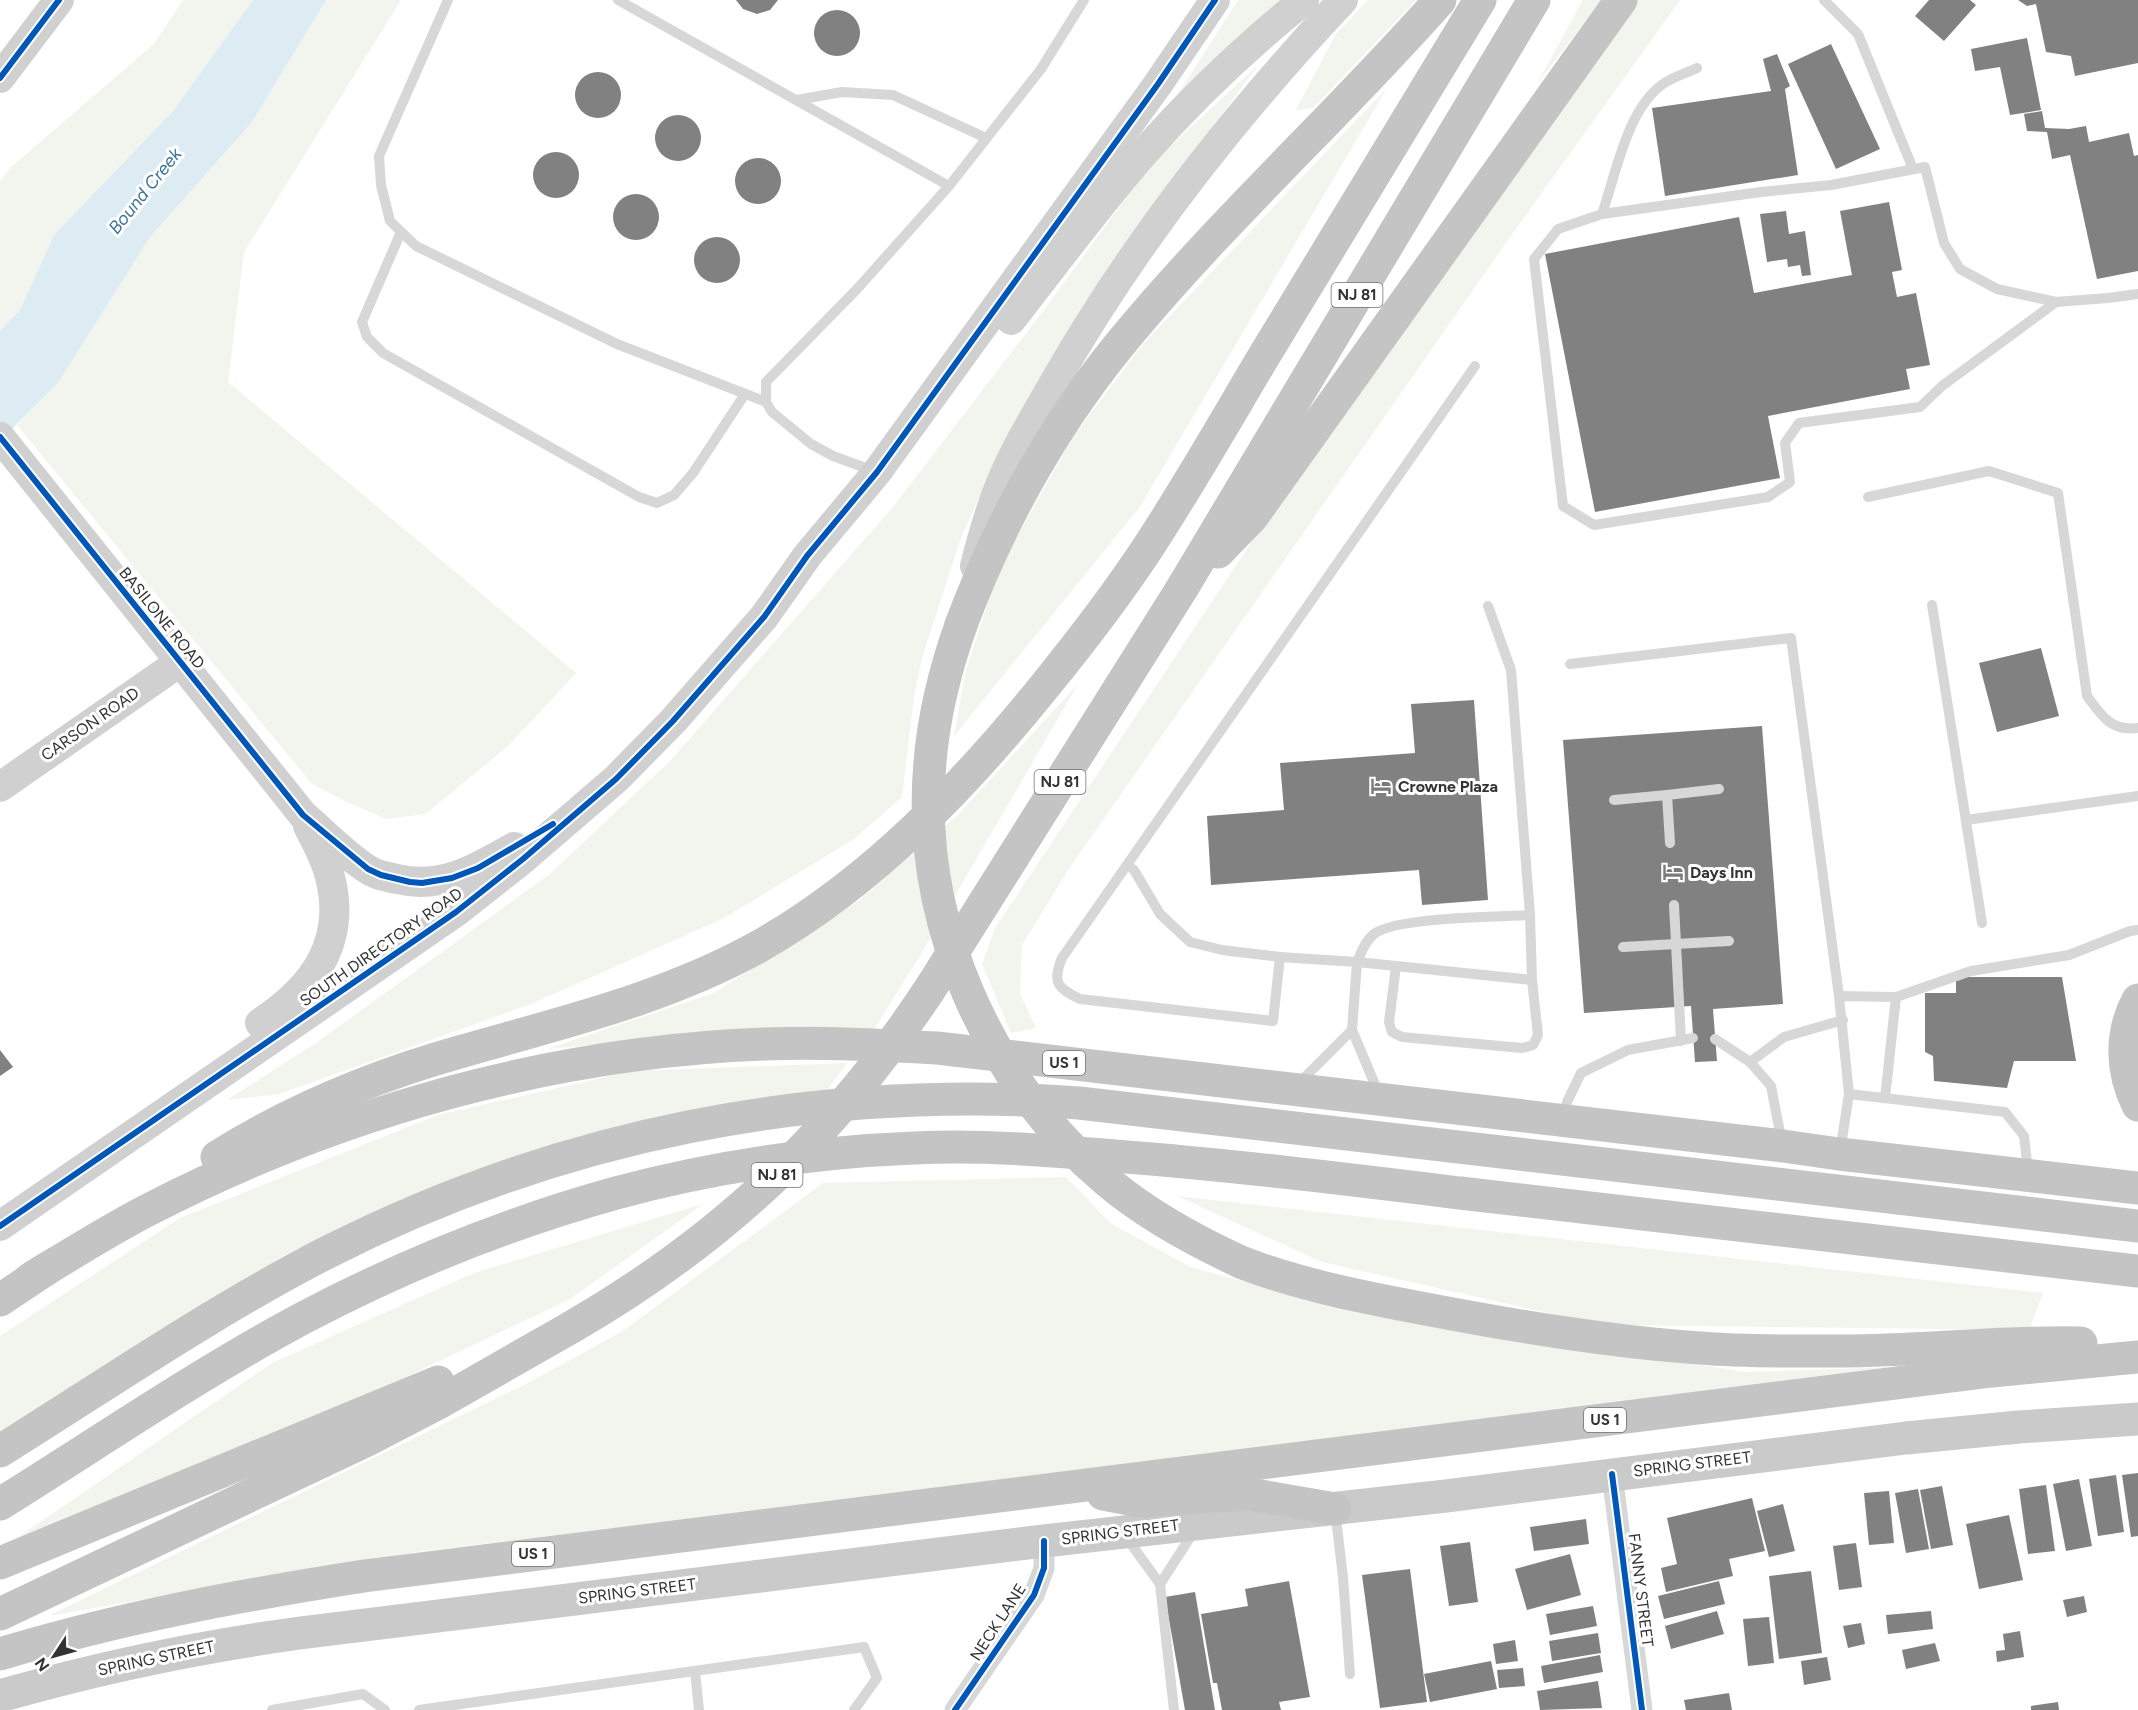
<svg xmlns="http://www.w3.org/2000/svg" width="2138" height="1710" font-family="Figtree,sans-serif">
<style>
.green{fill:#f1f5ed}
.water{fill:#ddebf3}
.building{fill:#818181}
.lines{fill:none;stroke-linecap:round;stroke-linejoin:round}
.lane{stroke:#d7d7d7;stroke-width:10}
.street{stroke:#d7d7d7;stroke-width:21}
.secondary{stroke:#d0d0d0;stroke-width:30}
.primary{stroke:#cacaca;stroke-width:33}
.highway{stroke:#c4c4c4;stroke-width:33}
.highway-bridge{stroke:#c4c4c4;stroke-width:33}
.cycleway-casing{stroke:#fff;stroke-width:10}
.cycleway{stroke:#0057b8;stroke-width:6}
.labels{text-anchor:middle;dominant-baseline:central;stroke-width:6;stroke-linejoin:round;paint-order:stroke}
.shield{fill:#fff;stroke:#707070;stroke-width:1.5}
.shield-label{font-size:15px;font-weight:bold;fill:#333}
.street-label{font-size:16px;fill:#333;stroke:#fff}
.poi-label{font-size:16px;font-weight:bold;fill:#333;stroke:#fff;text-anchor:start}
.water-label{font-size:18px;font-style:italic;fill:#3f7597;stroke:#fff}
</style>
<rect width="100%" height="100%" fill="#fff"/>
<g class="green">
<path d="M183,0H253L173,111L54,235L20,310L0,331V182L10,168L154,44Z"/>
<path d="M326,0H401L244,252L228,382L576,673L507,747L425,814L386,819L349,803L312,784L17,425L58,383L150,237L252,122Z"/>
<path d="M1238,0H1285L1178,94Z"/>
<path d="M1368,0H1416L1313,108L1296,110L1336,34Z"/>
<path d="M1583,0H1601L1537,84Z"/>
<path d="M1638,0H1680L1503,247L1068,870L1022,945L1020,994L1036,1028L1011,1033L982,964L995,928L1255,537L1560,103Z"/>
<path d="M1258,65L1082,306L1016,419L962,535L923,654L914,696L902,797L854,839L724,918L531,1004L279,1094L227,1100L316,1043L550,874L670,761L893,507L1050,302L1150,165Z"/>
<path d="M1387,88L1139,508L954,736L966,670L999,569L1073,437L1144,343Z"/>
<path d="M1078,684L924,949L873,1031L802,1026L547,1049L714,993L860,900L958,815Z"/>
<path d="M847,1063L824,1094L647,1121L467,1173L288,1253L105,1373L0,1435V1336L180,1218L438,1115L633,1071Z"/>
<path d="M1066,1177L1110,1223L1190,1267L1359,1313L1747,1372L1896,1367L884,1495L415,1552L48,1616L526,1384L623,1331L823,1183Z"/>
<path d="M1177,1196L2043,1293L2029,1330L1602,1325L1322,1262Z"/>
<path d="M703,1204L570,1299L332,1412L17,1538L272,1363L474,1273Z"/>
</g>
<path class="water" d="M253,0H326L252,122L150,237L58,383L0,441V331L20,310L54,235L173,111Z"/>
<g class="building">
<path d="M736,0H778L770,10L757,14L743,9Z"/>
<path d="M1929,0H1970L1976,5L1944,41L1915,16Z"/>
<path d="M2018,0H2138V63L2075,76L2071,56L2046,52L2036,4L2027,6Z"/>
<circle cx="837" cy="33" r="23"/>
<path d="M2027,38L2041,110L2010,115L2000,67L1975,71L1971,49Z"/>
<path d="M1831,44L1880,149L1836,169L1788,64Z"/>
<path d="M1777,54L1790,86L1785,89L1798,175L1665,196L1652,108L1771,91L1763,59Z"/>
<circle cx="598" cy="95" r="23"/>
<path d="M2042,111L2045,128L2069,129L2086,126L2089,142L2129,133L2134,156L2138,155V271L2097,279L2070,155L2052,159L2047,132L2027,131L2024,114Z"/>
<circle cx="678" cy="138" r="23"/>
<circle cx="556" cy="175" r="23"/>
<circle cx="758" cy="181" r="23"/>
<circle cx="636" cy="217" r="23"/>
<path d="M1889,202L1902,270L1892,272L1897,297L1916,293L1930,365L1906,369L1910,389L1768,416L1780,478L1595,512L1545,254L1739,217L1754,293L1852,275L1840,211Z"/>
<path d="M1786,211L1789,234L1805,231L1811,275L1802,276L1800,265L1788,267L1787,259L1767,262L1760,214Z"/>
<circle cx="717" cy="260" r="23"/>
<path d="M2041,648L2059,716L1997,732L1979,663Z"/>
<path d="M1474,700L1488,900L1422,905L1419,870L1211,885L1207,816L1284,810L1280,763L1415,753L1411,704Z"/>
<path d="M1762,726L1783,1004L1713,1009L1717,1061L1695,1062L1691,1006L1584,1013L1563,740Z"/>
<path d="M1956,977H2062L2076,1061H2014L2007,1088L1934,1081L1933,1056L1925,1052V993H1956Z"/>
<path d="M0,1050L13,1067L0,1076Z"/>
<path d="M2138,1473V1536L2131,1537L2122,1475Z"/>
<path d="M2116,1475L2124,1532L2098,1536L2089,1479Z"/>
<path d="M2079,1479L2092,1546L2066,1551L2053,1484Z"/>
<path d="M2046,1485L2055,1551L2028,1554L2019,1489Z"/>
<path d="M1942,1486L1953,1545L1931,1549L1920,1490Z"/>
<path d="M1918,1489L1929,1549L1906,1553L1895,1493Z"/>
<path d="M1889,1491L1894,1543L1869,1545L1864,1493Z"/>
<path d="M1752,1498L1765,1551L1729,1559L1733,1576L1666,1592L1661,1568L1677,1564L1667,1518Z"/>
<path d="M1783,1504L1795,1551L1769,1557L1757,1511Z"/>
<path d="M2009,1515L2023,1580L1979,1589L1966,1524Z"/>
<path d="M1586,1519L1589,1544L1534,1551L1530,1527Z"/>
<path d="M1470,1542L1478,1602L1449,1606L1440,1546Z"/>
<path d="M1856,1543L1862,1587L1839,1590L1833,1546Z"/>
<path d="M1570,1554L1581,1595L1527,1610L1515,1569Z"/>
<path d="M1410,1569L1427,1702L1380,1708L1362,1575Z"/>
<path d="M1811,1571L1822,1653L1779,1659L1769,1576Z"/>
<path d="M1289,1581L1310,1697L1279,1702L1281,1710H1222L1217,1683H1213L1201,1614L1248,1606L1245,1589Z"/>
<path d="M1719,1581L1725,1604L1664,1619L1658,1596Z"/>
<path d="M1195,1592L1215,1710H1185L1165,1597Z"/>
<path d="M2084,1596L2087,1612L2067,1617L2063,1600Z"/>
<path d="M1593,1606L1597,1626L1550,1635L1546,1614Z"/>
<path d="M1717,1611L1724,1634L1671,1649L1665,1626Z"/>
<path d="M1931,1611L1933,1629L1888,1634L1886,1615Z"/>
<path d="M1769,1617L1774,1663L1748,1666L1743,1619Z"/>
<path d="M1861,1623L1865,1644L1848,1648L1843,1626Z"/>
<path d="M2020,1631L2024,1657L1997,1662L1996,1651L2005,1650L2003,1634Z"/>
<path d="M1598,1633L1601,1653L1552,1661L1549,1641Z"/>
<path d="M1515,1640L1518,1661L1496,1664L1493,1644Z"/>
<path d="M1935,1643L1940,1661L1906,1669L1902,1650Z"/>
<path d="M1600,1655L1603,1672L1544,1683L1541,1666Z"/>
<path d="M1827,1657L1831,1680L1804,1685L1801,1661Z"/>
<path d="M1491,1661L1497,1689L1430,1702L1424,1674Z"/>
<path d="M1523,1668L1525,1686L1499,1688L1497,1670Z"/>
<path d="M1598,1681L1602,1708L1540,1710L1537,1691Z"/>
<path d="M1729,1693L1732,1710H1686L1684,1700Z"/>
<path d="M2058,1702L2059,1710H2031V1706Z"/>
</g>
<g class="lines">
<g class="lane">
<path d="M448,0L379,156L381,185L390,221L416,246L617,344L766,402"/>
<path d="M618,0L949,186"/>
<path d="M1824,0L1858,34L1913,169"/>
<path d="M1697,68C1687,73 1673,77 1663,84C1627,109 1616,174 1602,214L1761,192L1831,185L1925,167L1944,243L1960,269L1997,289L2056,302L2108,298L2138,294"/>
<path d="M797,100L842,92L893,95L986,138"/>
<path d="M1602,214L1558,229L1534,259L1563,506L1594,525L1768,497L1790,482L1785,443L1799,423L1920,407L1942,386L2056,302"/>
<path d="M401,232L362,322L367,337L383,353L639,497L657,503L674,495L693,473L745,394"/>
<path d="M874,471L833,456L811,444L772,412L766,402V382L858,288L949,186L1041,69L1084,0"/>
<path d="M1868,497L1989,471L2058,493L2087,696C2101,715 2111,732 2138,728"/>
<path d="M1932,605L1982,923"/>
<path d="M1570,664L1791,638L1839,996"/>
<path d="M1667,795L1719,789"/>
<path d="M1614,800L1667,795L1670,843"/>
<path d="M1966,820L2138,796"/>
<path d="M1127,865L1134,870L1160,914L1190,942L1222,950L1280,957"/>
<path d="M1674,905L1681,1041"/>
<path d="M1530,915C1497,917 1396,917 1374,934C1365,941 1361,953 1357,962L1532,980"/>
<path d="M1623,947L1729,941"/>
<path d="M1396,966L1389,1022L1392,1032L1402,1037L1522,1048L1533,1045L1538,1035L1532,980L1530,915L1511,670L1488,606"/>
<path d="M1896,997L1971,971L2069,955L2130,931L2138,930"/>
<path d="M1352,1030L1357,962L1280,957L1273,1021L1080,999C1057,988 1052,982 1062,958L1475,366"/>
<path d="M1715,1039L1750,1062L1771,1086L1782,1143"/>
<path d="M1750,1062L1784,1037L1843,1020"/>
<path d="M1298,1084L1352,1030L1379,1094"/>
<path d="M1849,1094L1839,996L1896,997L1885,1098"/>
<path d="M1563,1118L1567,1102L1581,1073L1628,1050L1693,1038"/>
<path d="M1840,1152L1849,1094L2005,1112L2024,1136L2028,1171"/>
<path d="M1335,1510L1343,1577L1350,1674"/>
<path d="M1126,1537L1160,1584L1195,1530"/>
<path d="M1160,1584L1174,1710"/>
<path d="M695,1671L699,1710"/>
<path d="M272,1710L363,1694L385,1710"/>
<path d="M419,1710L864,1647L877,1678L854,1710"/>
</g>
<g class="street">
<path d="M1612,1474L1642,1710"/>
<path d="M955,1710L1034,1595L1044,1568V1541"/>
</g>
<g class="secondary">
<path d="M0,78L59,0"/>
<path d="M1011,320C1054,265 1096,208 1142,155C1191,99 1246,47 1304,0"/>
<path d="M0,437L303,815C324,833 344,854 367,869C376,875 387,877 397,879C442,890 477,868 514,847"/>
<path d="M975,566C982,538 990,510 1001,483C1015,449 1035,416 1054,383C1133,244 1234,116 1343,0"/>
<path d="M0,787L180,662"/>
<path d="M260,1023C313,988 347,943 330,877C326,859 316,842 308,826"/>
<path d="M0,1226L456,912L523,859L616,779L673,721L764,617L807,556L877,472L1158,84L1215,0"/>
</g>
<path class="primary" d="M0,1696C98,1668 198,1647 300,1633L1044,1541L1446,1496L1906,1438L2019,1427L2138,1419"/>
<g class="highway">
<path d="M1218,552L1252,517L1621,0"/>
<path d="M961,625C1000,520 1058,417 1130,332C1227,216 1340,113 1440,0"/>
<path d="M940,973L1181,590L1534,0"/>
<path d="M2138,1000C2120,1033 2121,1071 2138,1105"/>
<path d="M217,1157C292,1110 377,1075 463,1051C564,1022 666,998 758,947C873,882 966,784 1048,682C1082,640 1115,597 1145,552C1186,490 1223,425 1261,361C1334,241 1407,120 1480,0"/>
<path d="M1243,1263C1304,1286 1367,1298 1431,1310C1520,1327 1610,1342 1700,1348C1747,1352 1794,1351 1841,1351C1921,1351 2001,1341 2081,1343"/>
<path d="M30,1279C68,1256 106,1232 146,1211C337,1112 550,1052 765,1044C822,1042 880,1045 937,1048L1783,1146L1839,1154L2138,1188"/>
<path d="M0,1300L48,1268"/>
<path d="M0,1451C107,1384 212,1312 324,1254C559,1134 816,1084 1079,1103L2138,1226"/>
<path d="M1103,1494L1140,1501L1249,1494L1335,1509"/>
<path d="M0,1504C101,1441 200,1373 305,1317C404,1265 508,1223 616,1193C713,1167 814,1152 914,1148C982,1145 1048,1150 1115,1156C1231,1165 1345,1179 1460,1193C1686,1219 1912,1245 2138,1271"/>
<path d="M0,1563L438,1382"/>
<path d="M0,1614L367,1440L442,1401L570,1328"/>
<path d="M0,1654C119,1618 242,1595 364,1576L1992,1371L2138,1357"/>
</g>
<g class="highway-bridge">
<path d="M961,625C945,670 934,714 930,762C916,920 986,1079 1107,1181C1147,1215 1195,1241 1243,1263"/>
<path d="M570,1328C726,1238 842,1127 939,975"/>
</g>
<g class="cycleway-casing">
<g id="cycleway">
<path d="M0,78L59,0"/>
<path d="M0,437L303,815L368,869L381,875L410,882L422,883L452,878L478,868L553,824"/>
<path d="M0,1226L456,912L523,859L616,779L673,721L764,617L807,556L877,472L1158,84L1215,0"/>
<path d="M1612,1474L1642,1710"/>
<path d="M955,1710L1034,1595L1044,1568V1541"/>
</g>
</g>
<use href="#cycleway" class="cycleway"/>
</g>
<defs>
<g id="hotel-bare" transform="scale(1.62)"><path d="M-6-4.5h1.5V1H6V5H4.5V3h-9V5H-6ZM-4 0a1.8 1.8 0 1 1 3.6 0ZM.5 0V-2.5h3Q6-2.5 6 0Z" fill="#7a7a7a" stroke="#fff" stroke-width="2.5" paint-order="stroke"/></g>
</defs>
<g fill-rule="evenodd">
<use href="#hotel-bare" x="1381" y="786"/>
<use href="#hotel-bare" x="1673" y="872"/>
</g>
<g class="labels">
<g class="shield">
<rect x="1331.5" y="283" width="51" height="24" rx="4.5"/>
<rect x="1034.5" y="770" width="51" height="24" rx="4.5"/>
<rect x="1043" y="1051" width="42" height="24" rx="4.5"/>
<rect x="751.5" y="1163" width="51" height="24" rx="4.5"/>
<rect x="1584" y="1408" width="42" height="24" rx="4.5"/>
<rect x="512" y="1542" width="42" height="24" rx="4.5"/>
</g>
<g class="shield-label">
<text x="1357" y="295">NJ 81</text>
<text x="1060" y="782">NJ 81</text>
<text x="1064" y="1063">US 1</text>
<text x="777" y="1175">NJ 81</text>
<text x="1605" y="1420">US 1</text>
<text x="533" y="1554">US 1</text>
</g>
<g class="street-label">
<text transform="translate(162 618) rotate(51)">BASILONE ROAD</text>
<text transform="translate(90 724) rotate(-35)">CARSON ROAD</text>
<text transform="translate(381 947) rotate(-35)">SOUTH DIRECTORY ROAD</text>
<text transform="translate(1692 1464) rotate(-7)">SPRING STREET</text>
<text transform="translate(1120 1532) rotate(-7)">SPRING STREET</text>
<text transform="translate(1641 1590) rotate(83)">FANNY STREET</text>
<text transform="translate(637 1591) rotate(-7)">SPRING STREET</text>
<text transform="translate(998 1622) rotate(-57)">NECK LANE</text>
<text transform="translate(156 1658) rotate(-12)">SPRING STREET</text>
</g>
<g class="poi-label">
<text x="1398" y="786">Crowne Plaza</text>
<text x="1690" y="872">Days Inn</text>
</g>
<g class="water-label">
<text transform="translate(145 191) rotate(-51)">Bound Creek</text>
</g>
</g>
<g transform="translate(54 1656) rotate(234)" stroke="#ffffff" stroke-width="4.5" paint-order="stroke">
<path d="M0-4.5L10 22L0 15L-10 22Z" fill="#333333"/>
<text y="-9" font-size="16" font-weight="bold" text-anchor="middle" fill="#333333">N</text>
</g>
</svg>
